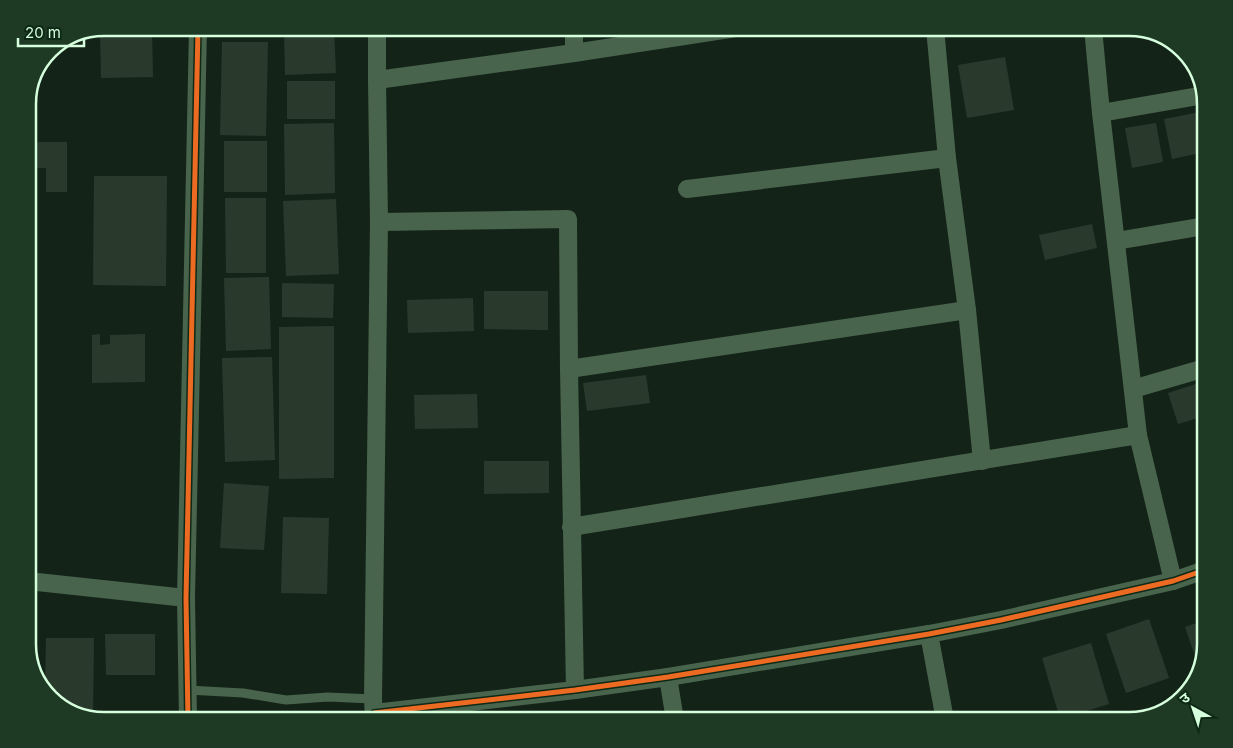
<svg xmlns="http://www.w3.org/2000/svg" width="1233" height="748" font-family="Inter,'Noto Sans Devanagari',sans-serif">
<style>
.building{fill:#293a2d}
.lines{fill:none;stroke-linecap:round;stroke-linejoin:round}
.service{stroke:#49644c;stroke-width:9}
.minor{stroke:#49644c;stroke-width:18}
.cycleway-casing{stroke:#0e2915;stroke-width:8}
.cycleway{stroke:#ed6a23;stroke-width:5}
.rim{fill:none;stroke:#d6ffdd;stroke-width:2.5}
</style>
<rect width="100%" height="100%" fill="#142318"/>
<g class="building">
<path d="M152,28L153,77L101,78L100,30Z"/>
<path d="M222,28H267V36L222,35Z"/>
<path d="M284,28H334L336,73L285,75Z"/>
<path d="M222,42H268L266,136L220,135Z"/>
<path d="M1005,57L1014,110L967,118L958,65Z"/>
<rect x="287" y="81" width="48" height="38"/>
<path d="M1205,111V152L1172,159L1164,119Z"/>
<path d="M334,123L335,193L285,195L284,124Z"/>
<path d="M1156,123L1163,162L1132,168L1125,128Z"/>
<rect x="224" y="141" width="43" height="51"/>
<path d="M28,142H67V192H46V168H28Z"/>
<path d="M94,176H167L166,286L93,285Z"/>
<path d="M225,198H266V273H226Z"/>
<path d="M336,199L339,274L286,276L283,201Z"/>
<path d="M1092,224L1097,248L1045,260L1039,235Z"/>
<path d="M269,277L271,349L226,351L224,278Z"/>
<path d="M282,283L334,284L333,318L282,317Z"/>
<path d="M484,291H548V330L484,329Z"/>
<path d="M473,298L474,331L408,333L407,300Z"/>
<path d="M334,326V478L279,479V327Z"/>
<path d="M100,334V345L110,344V335L145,334V382L92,383V335Z"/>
<path d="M272,357L275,460L225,462L222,358Z"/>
<path d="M646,375L650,403L587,411L583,383Z"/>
<path d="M1205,381V416L1178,424L1168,393Z"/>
<path d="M477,394L478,428L415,429L414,395Z"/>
<path d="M484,461H549V493L484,494Z"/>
<path d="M224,483L269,486L264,550L220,548Z"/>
<path d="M283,517L329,518L327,594L281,593Z"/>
<path d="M1149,619L1169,678L1126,693L1106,634Z"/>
<path d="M1205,620V644L1199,668L1185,627Z"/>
<path d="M105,634H155V675H106Z"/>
<path d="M46,638H94L93,718L65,710L45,690Z"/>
<path d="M1091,643L1109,704L1060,719L1042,658Z"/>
<path d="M157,713V720H106V714Z"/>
</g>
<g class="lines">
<path class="service" d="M187,690L243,693L286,700L328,697L373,699"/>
<g class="minor">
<path d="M574,28V53"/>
<path d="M935,28L947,158L967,310L982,461"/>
<path d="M1093,28L1101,113L1138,435L1173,581"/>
<path d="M377,80L574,53L736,28"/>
<path d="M1101,113L1204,95"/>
<path d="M687,189L947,158"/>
<path d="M379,222L568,219L569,369L575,690"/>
<path d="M1116,241L1205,226"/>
<path d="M569,369L967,310"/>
<path d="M1133,389L1205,368"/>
<path d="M571,527L1138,435"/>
<path d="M28,581L186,598"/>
<path d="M929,634L945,720"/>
<path d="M668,677L675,720"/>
<path d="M374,713L575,690L668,677L929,634L1001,620L1173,581L1205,570"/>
<path d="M188,720L186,598L198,28"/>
<path d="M374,720L373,699L379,222L377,80V28"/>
</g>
<g class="cycleway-casing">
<g id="cycleway">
<path d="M374,713L575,690L668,677L929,634L1001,620L1173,581L1205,570"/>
<path d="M188,720L186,598L198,28"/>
</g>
</g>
<use href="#cycleway" class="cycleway"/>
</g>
<path d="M0 0H1233V748H0ZM104 36H1129A68 68 0 0 1 1197 104V644A68 68 0 0 1 1129 712H104A68 68 0 0 1 36 644V104A68 68 0 0 1 104 36Z" fill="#1e3a25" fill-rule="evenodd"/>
<path class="rim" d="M104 36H1129A68 68 0 0 1 1197 104V644A68 68 0 0 1 1129 712H104A68 68 0 0 1 36 644V104A68 68 0 0 1 104 36Z"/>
<g transform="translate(1193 708) rotate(320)" stroke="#0e2915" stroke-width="4" paint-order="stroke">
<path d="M0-4L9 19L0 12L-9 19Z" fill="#d6ffdd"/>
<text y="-8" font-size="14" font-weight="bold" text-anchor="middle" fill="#d6ffdd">उ</text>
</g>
<path d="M18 38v8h66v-8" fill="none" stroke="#d6ffdd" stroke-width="2.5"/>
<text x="25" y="38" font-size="15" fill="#d6ffdd" stroke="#0e2915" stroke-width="4" paint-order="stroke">20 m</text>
</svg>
